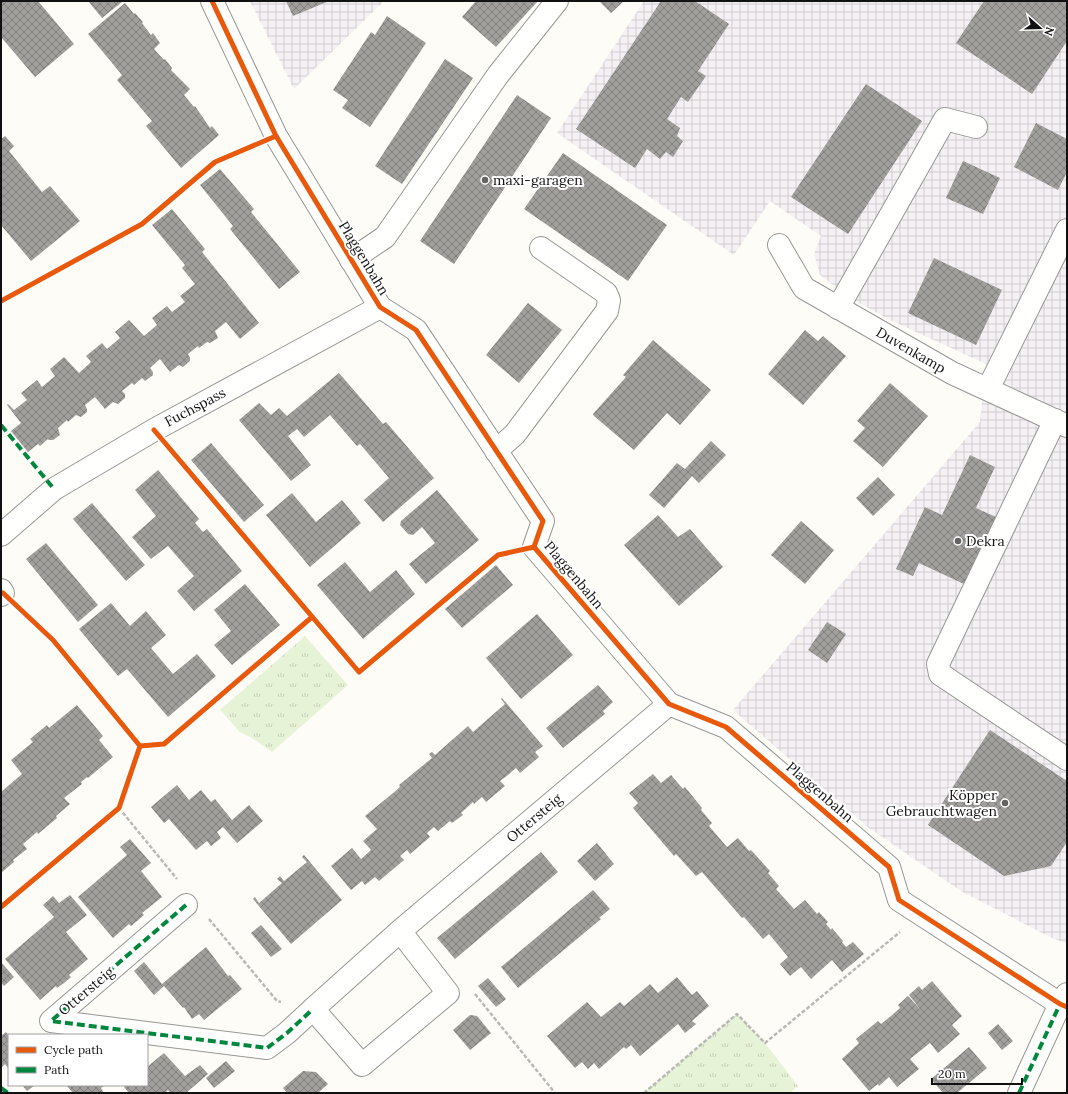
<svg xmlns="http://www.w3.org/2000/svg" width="1068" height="1094" font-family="Lora,serif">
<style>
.industrial{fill:url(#industrial-grid)}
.park{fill:url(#park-tufts)}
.building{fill:url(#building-cross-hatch)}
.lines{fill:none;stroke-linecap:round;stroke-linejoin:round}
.minor-casing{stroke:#979795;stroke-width:24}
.path{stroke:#b9b9b8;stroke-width:2.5;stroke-dasharray:4 2;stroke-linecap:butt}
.minor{stroke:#fffffe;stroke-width:22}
.quiet{stroke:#00873e;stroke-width:4;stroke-dasharray:8 4;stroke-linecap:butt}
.cycleway-casing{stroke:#fff;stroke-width:8}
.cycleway{stroke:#e8590c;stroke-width:5}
.poi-dot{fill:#646362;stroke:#fff;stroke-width:1.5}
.labels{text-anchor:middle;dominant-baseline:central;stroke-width:4;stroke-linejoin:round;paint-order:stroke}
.poi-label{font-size:14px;fill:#111;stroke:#fff;text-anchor:start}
.street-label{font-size:14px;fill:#111;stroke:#fff}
</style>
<defs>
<pattern id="industrial-grid" width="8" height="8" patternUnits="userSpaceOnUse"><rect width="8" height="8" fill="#f5f0f3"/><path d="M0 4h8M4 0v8" fill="none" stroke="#d1cdcf"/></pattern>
<pattern id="park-tufts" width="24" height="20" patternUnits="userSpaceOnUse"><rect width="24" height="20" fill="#e7f3d7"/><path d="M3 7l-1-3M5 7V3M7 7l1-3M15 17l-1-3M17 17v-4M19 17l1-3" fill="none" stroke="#c5cfb8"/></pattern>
<pattern id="building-cross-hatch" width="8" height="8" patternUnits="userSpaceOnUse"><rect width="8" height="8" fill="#a19f9c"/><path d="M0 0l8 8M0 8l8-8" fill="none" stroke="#82807e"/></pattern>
</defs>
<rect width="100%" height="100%" fill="#fdfcf7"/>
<g class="industrial">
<path d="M250,1H384L294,89Z"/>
<path d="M644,1H1067V944L1048,936L961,891L869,828L733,710L980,422L986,364L890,320L850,298L820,275L814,254L821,236L770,201L734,255L557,133Z"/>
</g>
<g class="park">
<path d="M305,636L348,685L272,752L252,738L240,732L220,710Z"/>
<path d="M737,1014L765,1043L798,1086L790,1093H644Z"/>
</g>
<g class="building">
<path d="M1,1H38L74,44L35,77L1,37Z"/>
<path d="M88,1H121L122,2L102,18Z"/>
<path d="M286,1H329L293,16Z"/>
<path d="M476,1H538L496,47L462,17Z"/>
<path d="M599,1H624L611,13Z"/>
<path d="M661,1H695L729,24L698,71L706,76L688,102L681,97L667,119L680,128L677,136L683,141L673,157L666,152L660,159L647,149L635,168L576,129Z"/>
<path d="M984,1H1067V41L1032,94L956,43Z"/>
<path d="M125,3L134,14L135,13L143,22L142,23L151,35L153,33L160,43L154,49L164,60L165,59L172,68L171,70L190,89L184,95L194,107L195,106L210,128L212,126L219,135L181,168L146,126L152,121L117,80L122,75L88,34Z"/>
<path d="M387,16L426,43L370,127L342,108L348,100L333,90L371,32L375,35Z"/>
<path d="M445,59L473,78L402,184L375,166Z"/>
<path d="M866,84L922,121L848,234L791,197Z"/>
<path d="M517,95L551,118L454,264L420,241Z"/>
<path d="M1036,123L1067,139V172L1058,190L1014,167Z"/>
<path d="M5,136L14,146L9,151L42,192L50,186L80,221L31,261L1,225V139Z"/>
<path d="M563,153L667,225L628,281L524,209Z"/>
<path d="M963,161L1000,178L983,214L946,198Z"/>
<path d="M220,169L254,209L251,212L300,272L279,289L230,229L233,226L200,185Z"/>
<path d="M172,209L205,249L202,252L259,323L240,339L226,322L215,331L218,338L210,343L207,342L199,348L198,346L188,354L190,358V361L183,367L179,365L170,372L160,359L150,368L153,372V375L145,381L142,378L134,385L132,383L122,391L125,394V398L118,404L113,402L105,409L95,397L85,405L87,409V412L81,417L76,415L68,422L67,420L58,428L60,435L53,440H49L48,439L40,446L38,444L28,452L11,431L21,423L7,405L8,404L14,410L27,400L21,393L37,380L42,387L55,376L50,369L64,357L79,373L91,362L86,356L102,343L107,349L120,338L115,332L129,320L144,336L157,325L152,318L167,306L172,312L185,302L180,296L195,284L182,268L185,265L152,225Z"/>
<path d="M934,258L1002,290L976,345L908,313Z"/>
<path d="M528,303L562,330L519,383L486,355Z"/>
<path d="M805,330L818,341L823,336L846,356L803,405L768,374Z"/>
<path d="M653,340L711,390L680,425L667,413L634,450L594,416L593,414L626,377L623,375Z"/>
<path d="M339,373L383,424L386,422L434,478L383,522L364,500L389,478L360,444L357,446L330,415L304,437L297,429L288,436L311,465L291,481L239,420L259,403L271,415L279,408L287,416Z"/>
<path d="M890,383L928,416L883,467L853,441L865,428L857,421Z"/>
<path d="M711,441L726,455L699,483L692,476L664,508L649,495L677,463L685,469Z"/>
<path d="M211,443L264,505L244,522L191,460Z"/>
<path d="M970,455L995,467L976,508L998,518L966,585L919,563L913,576L896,569L925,507L942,515Z"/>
<path d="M158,470L199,519L195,523L203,532L207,529L242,571L194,611L177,591L194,576L168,546L151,559L132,537L156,516L135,490Z"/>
<path d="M878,477L895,495L873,516L856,498Z"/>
<path d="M437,490L479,540L426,584L409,564L435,543L422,527L413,535L408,534L400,525L401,521Z"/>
<path d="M292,493L316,522L342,500L361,523L310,567L266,515Z"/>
<path d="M92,503L145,565L126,581L73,519Z"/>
<path d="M658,515L678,537L690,529L723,567L679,606L624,545Z"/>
<path d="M801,521L834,550L805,584L771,555Z"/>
<path d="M46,543L98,605L78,622L26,559Z"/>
<path d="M345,562L370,592L396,570L415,594L363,639L317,585Z"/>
<path d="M496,565L513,585L462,628L445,609Z"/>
<path d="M245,584L280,625L232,665L214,645L231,631L214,610Z"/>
<path d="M111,603L130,626L146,611L166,635L151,648L173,674L197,654L216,676L168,717L127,669L118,676L79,629Z"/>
<path d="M537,614L573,655L521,699L486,658Z"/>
<path d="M827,622L846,634L827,663L808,650Z"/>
<path d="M598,685L613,702L603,711L605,714L563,748L546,728Z"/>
<path d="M502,698L543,746L535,752L539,757L520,773L516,768L508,775L500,781L505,786L486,802L482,797L474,804L473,802L461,813L463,815L452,823L450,821L438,831L434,827L427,833L430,837L410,854L407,850L400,856L404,860L379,881L375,877L365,885L362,881L351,890L331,866L352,848L361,859L371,850L363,841L377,829L365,816L398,789L400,786L399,785L432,758L429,754L432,752L435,755L468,726L473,732L505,704L501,699Z"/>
<path d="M77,705L103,736L99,740L113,757L88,778L87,777L81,782L82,784L64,798L70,804L56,816L57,818L38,834L37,832L23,844L27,849L13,860L14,862L1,873V792L22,774L11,760L33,742L30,739L47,725L49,728Z"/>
<path d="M990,730L1067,781V842L1051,866L1004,876L928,825Z"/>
<path d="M653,774L661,783L671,775L683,789L685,787L702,808L701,810L712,823L709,826L727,847L738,838L749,851L751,850L770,871L768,873L779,886L776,889L794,909L805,900L817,914L819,912L828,922L826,924L831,930L832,928L843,941L842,942L846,947L853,942L864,954L842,972L832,960L811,979L801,967L790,976L780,964L788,957L769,934L763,939L744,917L742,918L702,872L696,876L676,854L674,856L633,808L638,803L629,793Z"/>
<path d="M177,785L189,800L201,790L211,802L215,799L232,820L249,805L263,821L237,843L223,827L217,832L221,838L211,846L207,841L196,850L169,819L164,823L151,807Z"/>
<path d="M130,839L151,863L141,871L162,897L142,913L144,915L137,921L131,926L129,924L113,938L78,897L127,855L120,847Z"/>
<path d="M597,843L614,864L595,881L577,861Z"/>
<path d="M541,852L558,872L455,959L437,938Z"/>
<path d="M304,855L342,900L291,944L253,899L255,897L259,903L282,883L277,879L280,876L284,881L307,862L302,857Z"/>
<path d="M593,890L610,909L599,918L601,919L518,988L501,967Z"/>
<path d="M70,895L87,915L66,932L88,959L69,975L71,977L64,983L57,988L56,986L40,1000L5,959L54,917L43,905L53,896L59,903Z"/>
<path d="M261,925L282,949L271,957L251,933Z"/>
<path d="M206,947L228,976L230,975L242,989L204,1020L199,1014L192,1019L184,1007L183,1008L164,986L154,995L134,971L144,962L162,984Z"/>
<path d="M1,962L14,977L4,986L1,982Z"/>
<path d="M677,977L692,995L697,991L709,1006L692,1021L696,1024L685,1033L678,1024L640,1056L631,1045L626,1049L624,1047L599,1069L594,1063L588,1069L582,1062L575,1068L547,1036L587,1002L601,1017L620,1002L624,1006L650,984L658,993Z"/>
<path d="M488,978L506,999L496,1007L478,986Z"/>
<path d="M932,981L962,1016L952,1025L960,1034L938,1053L930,1043L910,1059L919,1069L897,1087L889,1077L879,1086L878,1084L869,1091L842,1059L859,1043L856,1039L878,1021L881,1024L891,1016L900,1008L898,1005L908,996L921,1010L909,995L919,986L922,990Z"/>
<path d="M470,1015L477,1016L491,1033L470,1050L453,1030Z"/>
<path d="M998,1024L1013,1041L1002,1050L988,1033Z"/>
<path d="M6,1032L9,1036V1069L5,1064L1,1068V1036Z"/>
<path d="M969,1047L987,1068L957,1093H943L931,1079Z"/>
<path d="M164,1053L185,1076L200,1065L208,1074L186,1093H170L168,1090L165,1093H129L124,1087L126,1085H147V1067Z"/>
<path d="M226,1061L235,1071L214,1088L206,1078Z"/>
<path d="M303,1071L316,1072L328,1084L318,1093H287L283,1088Z"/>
<path d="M22,1085H35L27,1091Z"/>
<path d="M66,1085H105L101,1088L104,1093H73Z"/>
</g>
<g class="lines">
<g class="minor-casing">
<g id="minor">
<path d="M212,1L276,136L380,307L416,330L543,521L534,547L669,704L726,727L889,867L899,900L1060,1004L1067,1007"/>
<path d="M779,245L804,288L952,373L1067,426"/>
<path d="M351,260L385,237L498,75L557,1"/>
<path d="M838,308L945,119L976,127"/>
<path d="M988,389L1067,230"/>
<path d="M1055,420L938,664L940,674L1067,759"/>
<path d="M496,451L515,434L607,311L609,300L606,293L541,248"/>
<path d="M1,535L54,489L154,430L380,307"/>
<path d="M1,590L3,593L1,595"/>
<path d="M186,905L51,1021L267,1048L287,1033L313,1009"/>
<path d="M400,931L448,993L362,1065L313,1009L400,931L669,704"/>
<path d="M1019,1093L1060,1004L1067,994"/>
</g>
</g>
<g class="path">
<path d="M171,450L359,672L498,555L508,553"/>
<path d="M140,746L164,744L312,617"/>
<path d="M119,808L177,879"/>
<path d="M209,919L277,1001L281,1002"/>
<path d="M475,994L555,1093"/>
<path d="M644,1093L737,1014L765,1043L900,932"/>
</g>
<use href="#minor" class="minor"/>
<g class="quiet">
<path d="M1,425L54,489"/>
<path d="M186,905L51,1021L267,1048L287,1033L313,1009"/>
<path d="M1,1088L8,1093"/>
<path d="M1019,1093L1060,1004"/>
</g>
<g class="cycleway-casing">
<g id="cycleway">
<path d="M212,1L276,136L380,307L416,330L543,521L534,547L669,704L726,727L889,867L899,900L1060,1004L1067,1007"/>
<path d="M1,301L142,224L215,162L276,136"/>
<path d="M154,430L359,672L498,555L534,547"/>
<path d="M140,746L164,744L312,617"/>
<path d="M1,907L119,808L140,746L53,640L3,593"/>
</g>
</g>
<use href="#cycleway" class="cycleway"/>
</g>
<g class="poi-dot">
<circle cx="485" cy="180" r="4"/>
<circle cx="958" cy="541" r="4"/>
<circle cx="1005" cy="803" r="4"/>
</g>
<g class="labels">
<g class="poi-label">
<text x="493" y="180">maxi-garagen</text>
<text x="966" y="541">Dekra</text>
<text x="997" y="795" text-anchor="end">Köpper<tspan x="997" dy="16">Gebrauchtwagen</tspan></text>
</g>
<g class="street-label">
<text transform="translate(364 258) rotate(59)">Plaggenbahn</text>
<text transform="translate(911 350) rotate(30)">Duvenkamp</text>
<text transform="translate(195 407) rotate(-28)">Fuchspass</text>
<text transform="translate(574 575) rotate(50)">Plaggenbahn</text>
<text transform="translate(820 792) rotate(41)">Plaggenbahn</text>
<text transform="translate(534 818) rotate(-40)">Ottersteig</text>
<text transform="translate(86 991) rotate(-40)">Ottersteig</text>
</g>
</g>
<rect width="1068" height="1094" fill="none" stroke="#111111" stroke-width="4"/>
<rect x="8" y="1034" width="140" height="52" fill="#ffffff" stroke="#a0a0a0"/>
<rect x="16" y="1047" width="20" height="6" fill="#e8590c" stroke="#a0a0a0"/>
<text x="44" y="1054" font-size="12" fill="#111111">Cycle path</text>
<rect x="16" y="1067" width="20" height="6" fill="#00873e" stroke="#a0a0a0"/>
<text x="44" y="1074" font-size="12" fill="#111111">Path</text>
<g transform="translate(1040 28) rotate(110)" stroke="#ffffff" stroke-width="3" paint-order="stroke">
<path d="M0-3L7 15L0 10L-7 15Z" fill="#111111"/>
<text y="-6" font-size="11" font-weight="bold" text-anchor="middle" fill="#111111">N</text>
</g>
<path d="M932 1078v6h90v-6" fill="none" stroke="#111111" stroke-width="2"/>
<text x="938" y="1078" font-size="12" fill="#111111" stroke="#ffffff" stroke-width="3" paint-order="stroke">20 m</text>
</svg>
